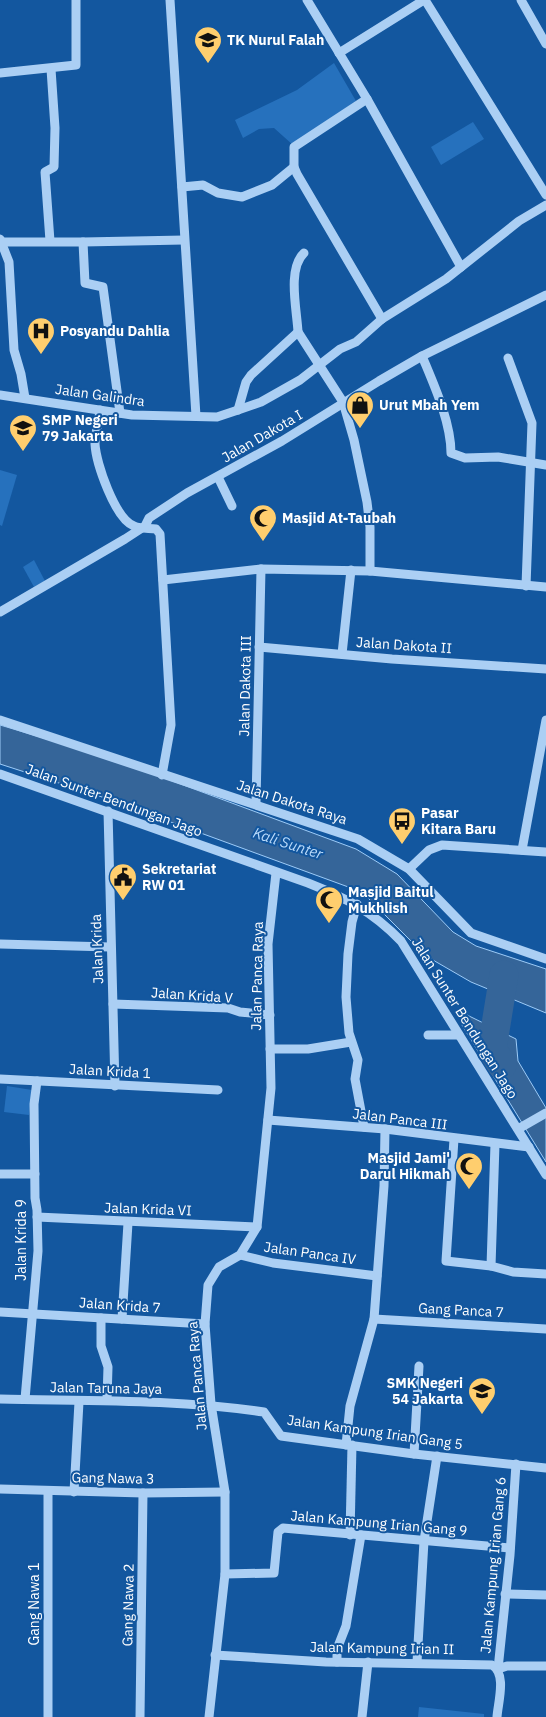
<svg xmlns="http://www.w3.org/2000/svg" width="546" height="1717" font-family="'IBM Plex Sans',sans-serif">
<style>
.green{fill:#2671bd}
.water{fill:#356599;stroke:#9dcbf7}
.lines{fill:none;stroke-linecap:round;stroke-linejoin:round}
.river{stroke:#356599;stroke-width:29}
.minor{stroke:#abcff4;stroke-width:9}
.labels{text-anchor:middle;dominant-baseline:central;stroke-width:4;stroke-linejoin:round;paint-order:stroke}
.poi-label{font-size:14px;font-weight:bold;fill:#fff;stroke:#13579f;text-anchor:start}
.street-label{font-size:14px;fill:#fff;stroke:#13579f}
.water-label{font-size:15px;font-style:italic;fill:#b8d9fa;stroke:#13579f}
</style>
<rect width="100%" height="100%" fill="#13579f"/>
<g class="green">
<path d="M334,63L356,101L293,145L274,128L259,129L243,138L235,120L297,90Z"/>
<path d="M473,122L484,139L441,165L431,147Z"/>
<path d="M0,470L17,475L2,526L0,525Z"/>
<path d="M34,560L45,581L34,587L23,567Z"/>
<path d="M7,1086L32,1090L29,1115L4,1112Z"/>
<path d="M419,1707L484,1714V1717H418Z"/>
</g>
<g class="water">
<path d="M0,725L113,759L356,849L397,874L453,932L476,946L546,969V1013L471,982L426,956L362,892L105,798L0,764Z"/>
<path d="M467,1015L516,1039L518,1061L546,1108V1162L462,1025Z"/>
</g>
<g class="lines">
<path class="river" d="M502,1065L492,1049L504,975"/>
<g class="minor">
<path d="M170,0L196,416"/>
<path d="M307,0L367,99L461,267"/>
<path d="M425,0L546,195"/>
<path d="M521,0L546,44"/>
<path d="M339,53L424,0"/>
<path d="M0,73L76,65V0"/>
<path d="M367,99L294,147V167L297,174L382,319"/>
<path d="M182,187L203,185L218,193L242,197L272,185L294,167"/>
<path d="M0,239L9,262L14,350L21,374L25,398"/>
<path d="M50,241L45,172L54,167L55,128L51,69"/>
<path d="M1,242H83L85,283L103,287L120,413"/>
<path d="M83,242L184,240"/>
<path d="M298,332C297,310 287,269 304,253"/>
<path d="M422,356C434,385 451,422 451,453L465,458L498,457L546,465"/>
<path d="M508,358L532,423L526,586"/>
<path d="M0,395L132,415L217,417L238,410L261,402L300,380L340,349L356,342L382,319L446,279L519,221L546,205"/>
<path d="M100,410C99,421 95,433 95,444C96,463 115,519 134,526C140,529 149,528 156,529L160,534L171,725L162,775"/>
<path d="M238,410L246,382L251,375L298,332L343,402L354,440L367,502L370,527V571"/>
<path d="M218,477L232,506"/>
<path d="M163,580L261,569L370,571L546,587"/>
<path d="M0,612L125,539L145,526L149,518L187,493L282,441L379,381L422,356L546,295"/>
<path d="M259,647L392,659L546,669"/>
<path d="M342,654L351,570"/>
<path d="M0,720L358,839L409,869L471,933L546,959"/>
<path d="M0,774L308,883C346,898 372,911 401,941L546,1175"/>
<path d="M256,803L261,569"/>
<path d="M108,811L115,1086"/>
<path d="M522,850L546,720"/>
<path d="M409,869L429,850L442,845L546,852"/>
<path d="M357,904L352,922L348,954L346,997L349,1033L358,1060L355,1079L364,1127"/>
<path d="M0,944L110,947"/>
<path d="M113,1004L228,1008L240,1012L270,1015"/>
<path d="M428,1035H459"/>
<path d="M270,1049H308L351,1042"/>
<path d="M0,1079L218,1090"/>
<path d="M268,1120L385,1129L529,1147"/>
<path d="M518,1129L546,1113"/>
<path d="M454,1139L446,1261L491,1266"/>
<path d="M495,1144L491,1266L513,1272L546,1274"/>
<path d="M0,1174H35"/>
<path d="M37,1217L257,1227"/>
<path d="M240,1255L273,1263L377,1276"/>
<path d="M0,1312L205,1324"/>
<path d="M101,1318V1346L108,1367L107,1399"/>
<path d="M122,1319L128,1223"/>
<path d="M374,1319L546,1329"/>
<path d="M0,1399C89,1401 176,1399 264,1412L281,1436L414,1454L546,1468"/>
<path d="M25,1399L38,1251L37,1210L35,1198L34,1104L37,1081"/>
<path d="M346,1445L350,1406L374,1319L384,1186L385,1129"/>
<path d="M414,1454L419,1366"/>
<path d="M516,1464L510,1555L498,1669L507,1666H546"/>
<path d="M0,1489L143,1493L225,1492"/>
<path d="M74,1492L79,1402"/>
<path d="M350,1535L352,1445"/>
<path d="M225,1574L274,1573L278,1532L283,1528L510,1548"/>
<path d="M505,1594L546,1595"/>
<path d="M215,1655L326,1662L492,1665C507,1674 498,1702 497,1717"/>
<path d="M337,1662V1649L346,1626L361,1535"/>
<path d="M417,1662L424,1541L437,1456"/>
<path d="M48,1717V1491"/>
<path d="M140,1717L143,1493"/>
<path d="M209,1717L225,1574V1492L211,1404L205,1324L208,1285L219,1267L240,1255L257,1227L271,1088L268,944L276,873"/>
<path d="M362,1717L368,1662"/>
</g>
</g>
<defs>
<g id="school-pin" transform="scale(1.4375)"><path d="M0 17L-7.5 6A9.5 9.5 0 1 1 7.5 6Z" fill="#ffce6e" stroke="#13579f"/><path d="M0-5L7-2L0 1L-7-2ZM-4 1L0 2.5L4 1V4Q0 6-4 4Z" fill="#111"/></g>
<g id="hospital-pin" transform="scale(1.4375)"><path d="M0 17L-7.5 6A9.5 9.5 0 1 1 7.5 6Z" fill="#ffce6e" stroke="#13579f"/><path d="M-5-5h3v3.5h4V-5h3V5h-3V1.5h-4V5h-3Z" fill="#111"/></g>
<g id="shop-pin" transform="scale(1.4375)"><path d="M0 17L-7.5 6A9.5 9.5 0 1 1 7.5 6Z" fill="#ffce6e" stroke="#13579f"/><path d="M-5-2.5h2.3a2.7 3.5 0 0 1 5.4 0H5L5.5 6h-11ZM-1.5-2.5h3a1.5 2.3 0 0 0-3 0Z" fill="#111"/></g>
<g id="mosque-pin" transform="scale(1.4375)"><path d="M0 17L-7.5 6A9.5 9.5 0 1 1 7.5 6Z" fill="#ffce6e" stroke="#13579f"/><path d="M3.5-4.9A6 6 0 1 0 3.5 4.9A5 5 0 1 1 3.5-4.9Z" fill="#111"/></g>
<g id="bus-pin" transform="scale(1.4375)"><path d="M0 17L-7.5 6A9.5 9.5 0 1 1 7.5 6Z" fill="#ffce6e" stroke="#13579f"/><path d="M-5-6H5V4H4V6H2V4H-2V6H-4V4H-5ZM-3.5-4V0h7V-4ZM-3.5 1.2v1.5H-2V1.2ZM2 1.2v1.5H3.5V1.2Z" fill="#111"/></g>
<g id="civic-pin" transform="scale(1.4375)"><path d="M0 17L-7.5 6A9.5 9.5 0 1 1 7.5 6Z" fill="#ffce6e" stroke="#13579f"/><path d="M-.6-6.5H3V-4.5H.6V-3L4-1V1h2V6H-6V1h2V-1L-.6-3ZM-1.2 2.5V6h2.4V2.5Z" fill="#111"/></g>
</defs>
<g fill-rule="evenodd">
<use href="#school-pin" x="208" y="40"/>
<use href="#hospital-pin" x="41" y="331"/>
<use href="#shop-pin" x="360" y="405"/>
<use href="#school-pin" x="23" y="428"/>
<use href="#mosque-pin" x="263" y="518"/>
<use href="#bus-pin" x="402" y="821"/>
<use href="#civic-pin" x="123" y="877"/>
<use href="#mosque-pin" x="329" y="900"/>
<use href="#mosque-pin" x="469" y="1166"/>
<use href="#school-pin" x="482" y="1391"/>
</g>
<g class="labels">
<g class="poi-label">
<text x="227" y="40">TK Nurul Falah</text>
<text x="60" y="331">Posyandu Dahlia</text>
<text x="379" y="405">Urut Mbah Yem</text>
<text x="42" y="420">SMP Negeri<tspan x="42" dy="16">79 Jakarta</tspan></text>
<text x="282" y="518">Masjid At-Taubah</text>
<text x="421" y="813">Pasar<tspan x="421" dy="16">Kitara Baru</tspan></text>
<text x="142" y="869">Sekretariat<tspan x="142" dy="16">RW 01</tspan></text>
<text x="348" y="892">Masjid Baitul<tspan x="348" dy="16">Mukhlish</tspan></text>
<text x="450" y="1158" text-anchor="end">Masjid Jami'<tspan x="450" dy="16">Darul Hikmah</tspan></text>
<text x="463" y="1383" text-anchor="end">SMK Negeri<tspan x="463" dy="16">54 Jakarta</tspan></text>
</g>
<g class="street-label">
<text transform="translate(100 395) rotate(8)">Jalan Galindra</text>
<text transform="translate(262 436) rotate(-30)">Jalan Dakota I</text>
<text transform="translate(404 645) rotate(4)">Jalan Dakota II</text>
<text transform="translate(245 686) rotate(-89)">Jalan Dakota III</text>
<text transform="translate(114 800) rotate(20)">Jalan Sunter Bendungan Jago</text>
<text transform="translate(292 802) rotate(18)">Jalan Dakota Raya</text>
<text transform="translate(97 949) rotate(-92)">Jalan Krida</text>
<text transform="translate(257 976) rotate(-89)">Jalan Panca Raya</text>
<text transform="translate(192 995) rotate(4)">Jalan Krida V</text>
<text transform="translate(465 1018) rotate(58)">Jalan Sunter Bendungan Jago</text>
<text transform="translate(110 1071) rotate(3)">Jalan Krida 1</text>
<text transform="translate(400 1119) rotate(7)">Jalan Panca III</text>
<text transform="translate(148 1209) rotate(2)">Jalan Krida VI</text>
<text transform="translate(21 1240) rotate(-90)">Jalan Krida 9</text>
<text transform="translate(310 1253) rotate(8)">Jalan Panca IV</text>
<text transform="translate(120 1305) rotate(4)">Jalan Krida 7</text>
<text transform="translate(461 1310) rotate(3)">Gang Panca 7</text>
<text transform="translate(197 1376) rotate(-95)">Jalan Panca Raya</text>
<text transform="translate(106 1388) rotate(1)">Jalan Taruna Jaya</text>
<text transform="translate(375 1432) rotate(8)">Jalan Kampung Irian Gang 5</text>
<text transform="translate(113 1478) rotate(1)">Gang Nawa 3</text>
<text transform="translate(379 1523) rotate(5)">Jalan Kampung Irian Gang 9</text>
<text transform="translate(493 1565) rotate(-85)">Jalan Kampung Irian Gang 6</text>
<text transform="translate(34 1604) rotate(-90)">Gang Nawa 1</text>
<text transform="translate(128 1605) rotate(-89)">Gang Nawa 2</text>
<text transform="translate(382 1648) rotate(1)">Jalan Kampung Irian II</text>
</g>
<g class="water-label">
<text transform="translate(288 843) rotate(18)">Kali Sunter</text>
</g>
</g>
</svg>
